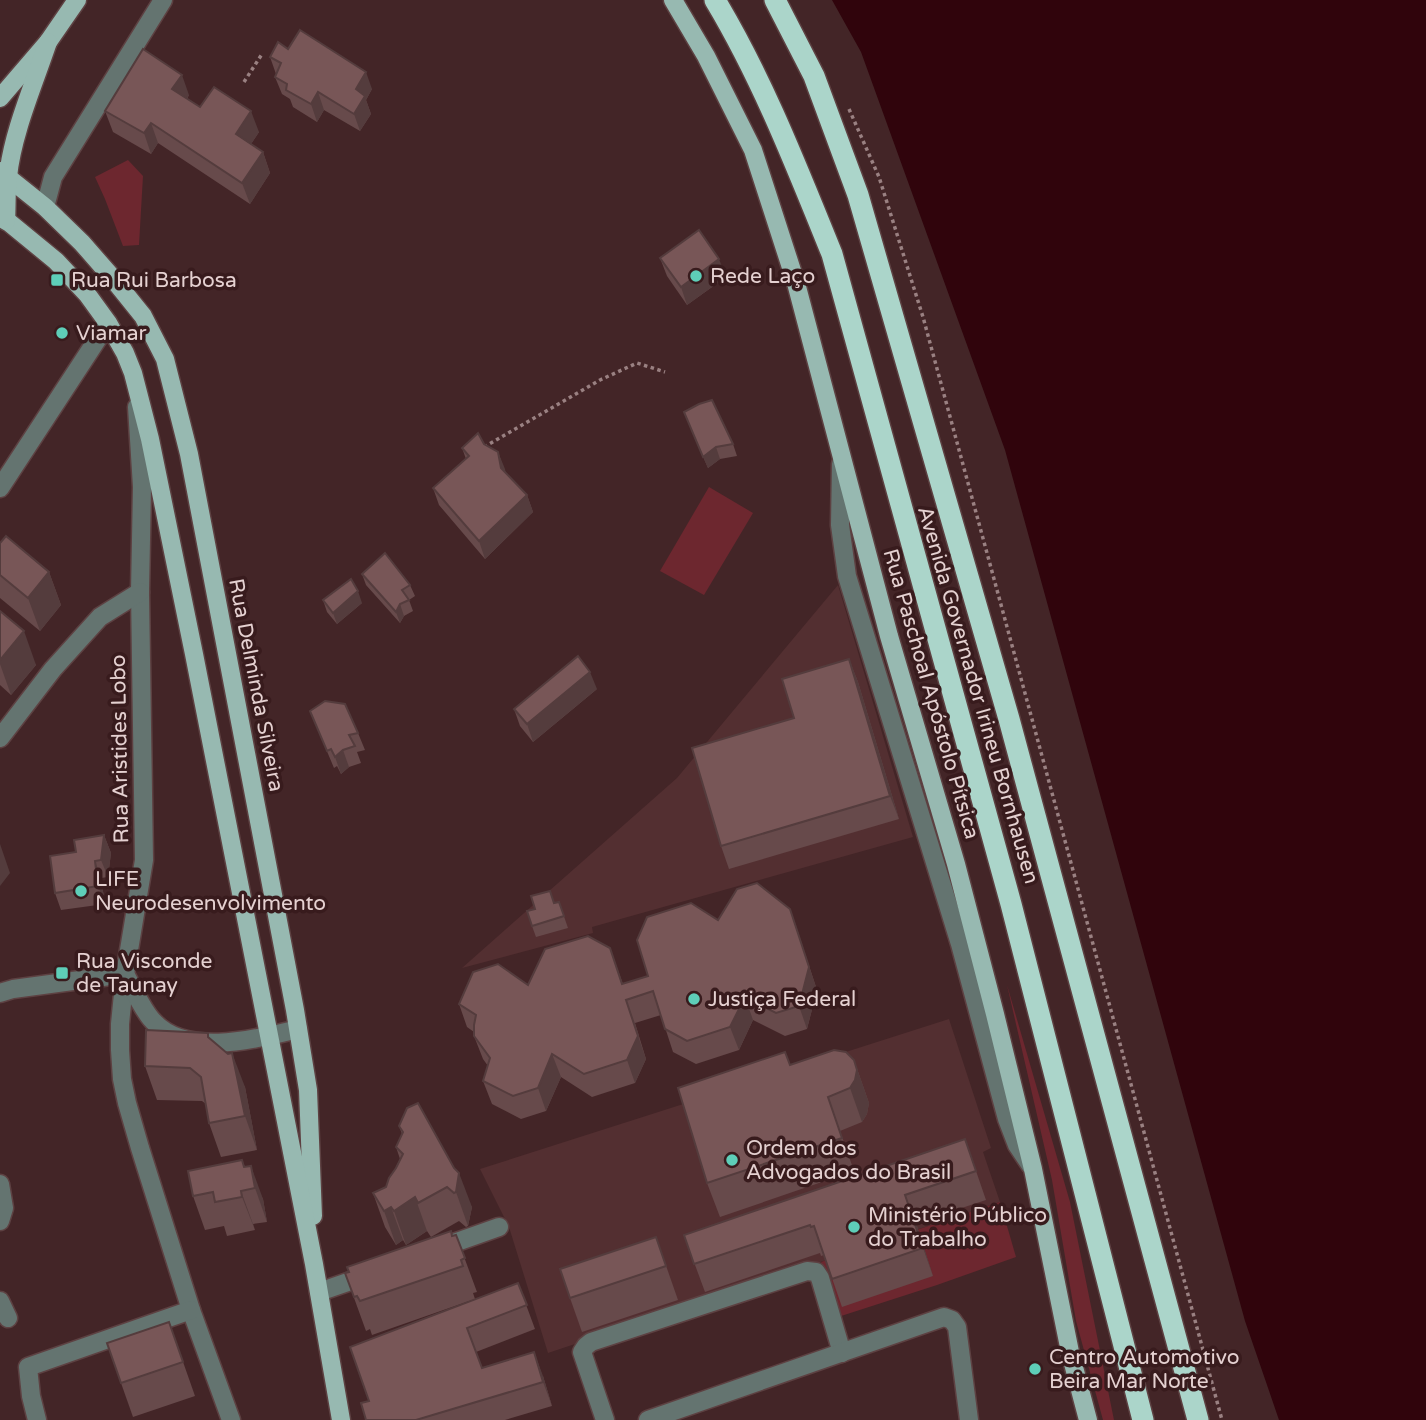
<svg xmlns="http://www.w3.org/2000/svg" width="1426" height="1420" font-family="'Varela Round',sans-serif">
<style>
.built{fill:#532f31}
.green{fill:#6d272f}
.water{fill:#30040c}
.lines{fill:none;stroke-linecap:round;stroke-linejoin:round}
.minor-casing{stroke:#5d4142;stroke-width:21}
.major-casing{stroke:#5d4142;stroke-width:21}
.highway-casing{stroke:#5d4142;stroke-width:24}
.path{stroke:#9a8182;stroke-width:3.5;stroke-dasharray:3.5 3.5;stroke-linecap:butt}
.minor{stroke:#647470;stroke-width:18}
.major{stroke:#97b9b1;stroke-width:18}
.highway{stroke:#abd5ca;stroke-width:21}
.wall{fill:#674a4b}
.shaded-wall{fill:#543c3d}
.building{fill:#785657;stroke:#543c3d;stroke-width:2}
.poi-dot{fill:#5eceb8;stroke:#381b1d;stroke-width:2.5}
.labels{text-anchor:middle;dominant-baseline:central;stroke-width:7;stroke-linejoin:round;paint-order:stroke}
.poi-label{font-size:21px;fill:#e5d1d1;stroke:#381b1d;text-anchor:start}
.street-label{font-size:21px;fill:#e5d1d1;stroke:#381b1d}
</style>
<rect width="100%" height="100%" fill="#432527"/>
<g class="built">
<path d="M838,585L913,837L592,927L593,933L462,968L677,778Z"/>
<path d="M949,1019L991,1148L983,1152L1000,1202L548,1353L509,1227L480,1169Z"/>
</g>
<g class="green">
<path d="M128,160L143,176L139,245L123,246L105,199L95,177Z"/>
<path d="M709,487L753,513L704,595L660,571Z"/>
<path d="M1007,985L1070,1202L1114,1420H1103L1076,1321L1052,1180Z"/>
<path d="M1000,1202L1016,1257L937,1285L838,1317L821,1262Z"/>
</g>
<path class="water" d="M832,0H1426V1420H1279L1245,1321L1005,450L861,52Z"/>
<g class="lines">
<g class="minor-casing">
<g id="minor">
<path d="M45,207L53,177L163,0"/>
<path d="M137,407L142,487L140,592L144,860L125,974L120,1024V1050L122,1079L127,1103L140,1148L191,1310L231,1420"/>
<path d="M841,464L840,525L847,576L960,944L1007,1119L1017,1145L1031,1166"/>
<path d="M0,488L108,323"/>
<path d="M0,738L53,669L100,617L140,592"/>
<path d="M0,993L13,989L125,974C133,988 143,1011 153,1021C186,1058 256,1039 298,1029"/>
<path d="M0,1184L4,1208L0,1221"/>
<path d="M437,1249L499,1227"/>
<path d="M319,1292L368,1275"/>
<path d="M0,1301L8,1318"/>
<path d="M37,1420L31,1396L28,1367L191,1310"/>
<path d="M605,1420L582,1352L586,1346L591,1342L807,1271L816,1272L820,1278L842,1353"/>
<path d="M648,1420L944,1317L952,1320L957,1327L969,1420"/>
</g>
</g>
<g class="major-casing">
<g id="major">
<path d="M673,0L706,56L753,150L796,283L889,636L956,864L995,1014L1033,1169L1070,1352L1088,1420"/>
<path d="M0,98L48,42L77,0"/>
<path d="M0,171L45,207L82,243L110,275L143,316L165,359L189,454L295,1010L308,1090L313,1216"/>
<path d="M0,215L56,261L87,294L108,323L125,353L133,373L150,439L194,654L314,1264L341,1420"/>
<path d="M6,221C7,206 6,192 8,177C12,134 34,84 48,42"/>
</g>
</g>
<g class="highway-casing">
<g id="highway">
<path d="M715,0C763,80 797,168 832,254L1011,904L1143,1420"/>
<path d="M775,0L814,76L858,195L1009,719L1198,1420"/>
</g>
</g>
<g class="path">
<path d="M244,82L262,54"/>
<path d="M849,109L879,177L923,317L1222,1420"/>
<path d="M484,447L600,380L637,363L665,372"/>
</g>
<use href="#minor" class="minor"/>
<use href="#major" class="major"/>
<use href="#highway" class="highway"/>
</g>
<g class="wall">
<path d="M288,49L372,89L366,100L371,114L360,131L324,110L317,122L293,107L290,99L282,94L275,77L276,74L270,57Z"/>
<path d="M189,95L187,99L200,107L259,132L251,144L263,152L270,173L250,204L158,143L151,154L113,132L105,111Z"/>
<path d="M660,258L726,277L687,305L667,276Z"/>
<path d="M684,412L733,444L737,456L720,459L708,468Z"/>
<path d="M484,444L498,452L505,472L527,495L533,512L485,559L439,505L433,488L466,459L462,448Z"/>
<path d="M0,543L49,572L61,605L40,631L0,598Z"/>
<path d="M362,574L410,585L415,596L409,600L413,611L404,616L400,623L366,585Z"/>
<path d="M323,600L362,603L337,624L327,612Z"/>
<path d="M0,611L36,665L11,695L0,685Z"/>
<path d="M849,659L858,682L899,819L729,869L721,846L794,718Z"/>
<path d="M597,689L533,742L520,726L514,709Z"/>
<path d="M310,711L358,733L365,750L357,752L361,763L349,767L341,774L337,766L334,768Z"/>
<path d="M104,835L111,853L108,877L101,878L105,904L61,910L55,893L76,852Z"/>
<path d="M559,902L568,928L536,937L532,926L555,903Z"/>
<path d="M718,920L798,932L817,990L807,1029L785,1036L753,1020L739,1050L696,1064L673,1052L661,1015L635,1023L646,1059L635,1083L592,1097L561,1077L546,1111L521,1119L492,1104L483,1081L488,1066L483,1059L474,1036V1032L467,1027L459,1004L528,985L610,948L623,984L648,976Z"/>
<path d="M211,1039L245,1087L257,1150L221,1157L209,1123L206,1104L202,1101L157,1100L145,1066Z"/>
<path d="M854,1060L869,1103L867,1114L862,1122L840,1131L854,1171L720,1217L707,1183L790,1065Z"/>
<path d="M399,1126L472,1207L468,1226L466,1227L459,1221L431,1237L427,1231L406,1245L403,1240L396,1245L385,1227L373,1193L386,1187L400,1159L396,1147L402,1134Z"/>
<path d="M965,1139L986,1200L916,1223L933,1276L842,1307L824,1255L821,1256L820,1253L705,1292L684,1235Z"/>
<path d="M242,1160L245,1167L263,1199L267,1222L253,1224L255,1230L227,1236L224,1226L205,1230L193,1196Z"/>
<path d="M456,1235L477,1292L473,1293L475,1299L372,1335L370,1329L366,1331L345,1273Z"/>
<path d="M656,1237L678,1300L582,1332L570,1298Z"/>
<path d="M518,1283L535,1329L476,1352L482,1368L543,1376L552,1406L505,1420H366L369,1401Z"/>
<path d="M169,1322L195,1396L133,1417L121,1383Z"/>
</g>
<g class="shaded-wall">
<path d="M366,72L372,89L366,100L371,114L360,131L354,114L356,89Z"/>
<path d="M182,75L189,95L180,110L172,89Z"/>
<path d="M318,92L324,110L317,122L311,104Z"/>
<path d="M251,111L259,132L244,155L236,134Z"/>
<path d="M151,123L158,143L151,154L144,133Z"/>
<path d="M263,152L270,173L250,204L242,183Z"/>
<path d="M719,259L726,277L687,305L681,287Z"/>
<path d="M716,447L720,459L708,468L703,457Z"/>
<path d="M498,452L505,469L508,485L501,468Z"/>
<path d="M527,495L533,512L485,559L479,541Z"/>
<path d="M49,572L61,605L40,631L28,598Z"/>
<path d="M358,591L362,603L337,624L333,613Z"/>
<path d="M400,604L404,616L400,623L396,612Z"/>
<path d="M24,631L36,665L11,695L0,664V660Z"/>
<path d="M849,659L858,682L899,819L890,796Z"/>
<path d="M590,672L597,689L533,742L527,724Z"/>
<path d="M343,750L349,767L341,774L335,757Z"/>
<path d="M104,835L111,853L108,877L101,860Z"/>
<path d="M0,844L10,873L0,886Z"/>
<path d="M95,861L101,878L105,904L98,886Z"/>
<path d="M790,909L817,990L807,1029L799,1006Z"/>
<path d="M745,997L753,1020L739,1050L730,1027Z"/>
<path d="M626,1000L646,1059L635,1083L627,1060Z"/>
<path d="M232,1053L245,1087L257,1150L245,1116Z"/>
<path d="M552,1054L561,1077L546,1111L538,1088Z"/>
<path d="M854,1060L869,1103L867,1114L862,1122L850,1088Z"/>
<path d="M251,1166L263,1199L267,1222L255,1188Z"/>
<path d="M459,1173L472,1207L468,1226L456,1192Z"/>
<path d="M241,1191L253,1224L255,1230L242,1197Z"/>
<path d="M905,1195L916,1223L933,1276L923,1248Z"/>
<path d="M415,1197L427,1231L406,1245L394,1211Z"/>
<path d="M391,1207L403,1240L396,1245L384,1211Z"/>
<path d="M534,1352L543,1376L552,1406L543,1382Z"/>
</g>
<g class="building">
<path d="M300,30L366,72L356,89L365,96L354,114L318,92L311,104L286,90L287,84L275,77L281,63L270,57L278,42L288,49Z"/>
<path d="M143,49L182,75L172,89L200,107L214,87L251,111L236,134L263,152L242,183L151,123L144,133L105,111Z"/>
<path d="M699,230L719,259L681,287L660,258Z"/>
<path d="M712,400L733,444L716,447L703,457L684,412L699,404Z"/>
<path d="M478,433L484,444L498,452L501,468L527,495L479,541L433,488L469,456L462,448Z"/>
<path d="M6,536L49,572L28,598L0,575V543Z"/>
<path d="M385,553L410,585L402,590L409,600L400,604L396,612L362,574Z"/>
<path d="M351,579L358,591L333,613L323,600Z"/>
<path d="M0,611L24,631L0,660Z"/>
<path d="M578,656L590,672L527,724L514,709Z"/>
<path d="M849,659L890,796L721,846L692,748L794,718L782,679Z"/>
<path d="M325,701L345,704L358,733L349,735L355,746L343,750L335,757L331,749L327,751L310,711Z"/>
<path d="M104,835L101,860L95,861L98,886L55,893L50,856L76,852L74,840Z"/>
<path d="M757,883L790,909L809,967L799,1006L776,1013L745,997L730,1027L687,1041L665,1029L653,991L626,1000L638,1036L627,1060L584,1074L552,1054L538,1088L513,1096L483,1081L490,1058L474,1036V1025L476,1015L459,1004L473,972L498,964L528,985L545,949L588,936L610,948L622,984L648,976L637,940L647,917L691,903L718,920L737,889Z"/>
<path d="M550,891L554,903L559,902L564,916L532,926L527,911L535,909L531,896Z"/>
<path d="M146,1030L208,1033V1037L228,1054L232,1053L245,1116L209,1123L201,1077L190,1068L145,1066Z"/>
<path d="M834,1050L846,1052L854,1060L857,1070L855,1080L850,1088L828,1097L842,1138L707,1183L678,1088L785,1052L790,1065Z"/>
<path d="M418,1103L454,1168L459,1173L456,1192L454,1193L447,1187L418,1203L415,1197L394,1211L391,1207L384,1211L373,1193L386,1187L389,1178L396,1168L403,1154L396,1147L403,1132L399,1126L407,1108Z"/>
<path d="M965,1139L976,1171L905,1195L923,1248L832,1279L814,1226L811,1227L810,1225L694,1264L684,1235Z"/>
<path d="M242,1160L244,1167L251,1166L255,1188L241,1191L242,1197L215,1202L213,1192L193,1196L188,1171Z"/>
<path d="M451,1231L452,1236L456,1235L465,1258L461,1260L463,1266L360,1301L357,1296L354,1297L345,1273L349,1272L347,1267Z"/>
<path d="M656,1237L666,1266L570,1298L560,1269Z"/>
<path d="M518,1283L527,1305L467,1328L482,1368L534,1352L543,1382L416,1420H366L361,1403L369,1401L350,1347Z"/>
<path d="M169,1322L183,1362L121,1383L107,1343Z"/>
</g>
<g class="poi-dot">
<circle cx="696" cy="276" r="7"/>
<rect x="50" y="273" width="14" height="14" rx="3.5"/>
<circle cx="62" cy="333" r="7"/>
<circle cx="81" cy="891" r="7"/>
<rect x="55" y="966" width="14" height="14" rx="3.5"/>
<circle cx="694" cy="999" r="7"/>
<circle cx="732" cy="1160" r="7"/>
<circle cx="854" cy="1227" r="7"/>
<circle cx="1035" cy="1369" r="7"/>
</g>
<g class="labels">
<g class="poi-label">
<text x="710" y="276">Rede Laço</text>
<text x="71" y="280">Rua Rui Barbosa</text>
<text x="76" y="333">Viamar</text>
<text x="95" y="879">LIFE<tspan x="95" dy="24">Neurodesenvolvimento</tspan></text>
<text x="76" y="961">Rua Visconde<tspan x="76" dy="24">de Taunay</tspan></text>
<text x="708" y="999">Justiça Federal</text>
<text x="746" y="1148">Ordem dos<tspan x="746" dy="24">Advogados do Brasil</tspan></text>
<text x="868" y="1215">Ministério Público<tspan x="868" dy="24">do Trabalho</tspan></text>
<text x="1049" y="1357">Centro Automotivo<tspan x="1049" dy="24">Beira Mar Norte</tspan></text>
</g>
<g class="street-label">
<text transform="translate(256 685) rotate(79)">Rua Delminda Silveira</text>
<text transform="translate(931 694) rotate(74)">Rua Paschoal Apóstolo Pítsica</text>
<text transform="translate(978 695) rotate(74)">Avenida Governador Irineu Bornhausen</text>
<text transform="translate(120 749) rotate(-91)">Rua Aristides Lobo</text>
</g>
</g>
</svg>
